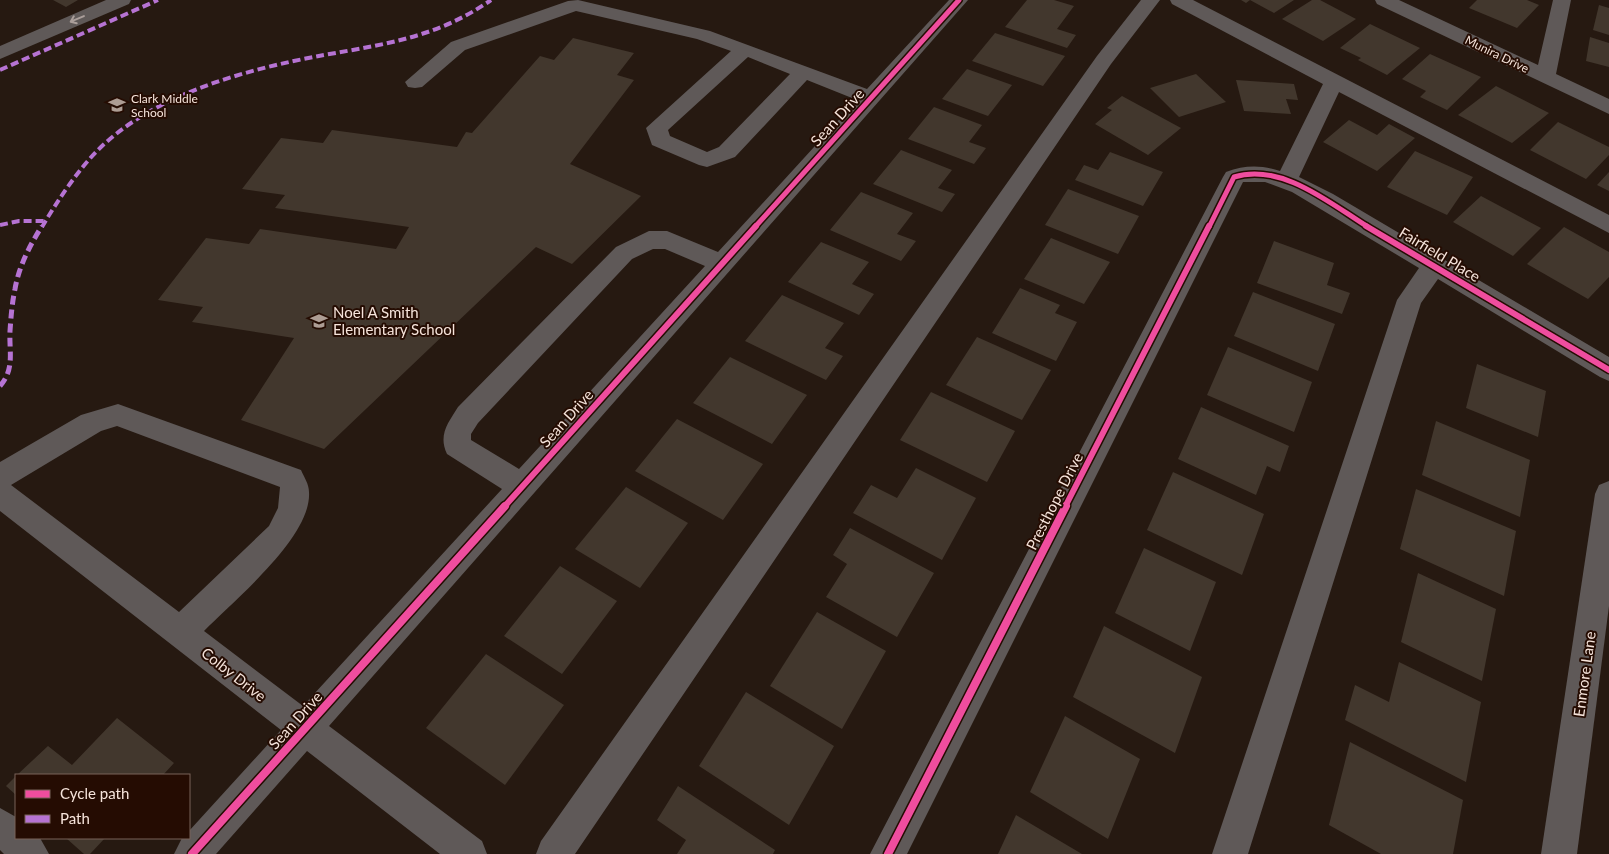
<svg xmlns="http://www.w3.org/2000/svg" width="1609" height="854" font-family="Lato,sans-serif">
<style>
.building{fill:#42372d}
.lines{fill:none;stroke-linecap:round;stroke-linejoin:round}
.minor{fill:#5f5958;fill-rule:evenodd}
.quiet-far1{stroke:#b673d3;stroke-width:4;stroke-dasharray:8 4;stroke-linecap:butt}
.quiet{stroke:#b673d3;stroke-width:5;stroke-dasharray:9 5;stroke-linecap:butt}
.cycleway-far2-casing{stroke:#250c02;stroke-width:8}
.cycleway-far1-casing{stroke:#250c02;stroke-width:9}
.cycleway-casing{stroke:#250c02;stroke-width:11}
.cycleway-far2{stroke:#ef4d9e;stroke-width:5}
.cycleway-far1{stroke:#ef4d9e;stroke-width:6}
.cycleway{stroke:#ef4d9e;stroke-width:8}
.oneway{stroke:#aa9e9a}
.labels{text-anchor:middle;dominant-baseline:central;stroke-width:4;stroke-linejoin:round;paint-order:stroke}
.far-street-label{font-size:12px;fill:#f6e4db;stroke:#250c02}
.far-poi-label{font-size:12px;fill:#f6e4db;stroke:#250c02;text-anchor:start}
.street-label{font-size:15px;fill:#f6e4db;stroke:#250c02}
.poi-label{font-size:15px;fill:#f6e4db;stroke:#250c02;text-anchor:start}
</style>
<rect width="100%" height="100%" fill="#261911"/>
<g class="building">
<path d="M53,0H78L66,7Z"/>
<path d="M1027,0H1054L1074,6L1057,29L1076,35L1067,48L1005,27Z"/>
<path d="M1241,0H1294L1274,13L1250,0L1246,3Z"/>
<path d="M1312,0H1320L1356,19L1323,41L1282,19Z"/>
<path d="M1477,0H1527L1539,5L1517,28L1469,8Z"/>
<path d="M1599,5L1609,8V35L1593,30Z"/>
<path d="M1370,24L1420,48L1387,75L1358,60L1361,58L1340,48Z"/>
<path d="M995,33L1065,56L1043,86L972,61Z"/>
<path d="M1590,37L1609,43V67L1586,61Z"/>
<path d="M573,38L634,53L617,75L634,80L570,164L641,196L572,264L536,247L324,449L241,420L294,338L192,322L203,307L158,300L206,238L249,244L260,229L396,249L409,227L275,208L285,195L242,189L281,138L323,143L332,130L457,147L466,132L472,133L540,56L554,60Z"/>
<path d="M1430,54L1481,77L1447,110L1420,97L1426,91L1402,79Z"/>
<path d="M967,69L1012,85L988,116L942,99Z"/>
<path d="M1196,74L1226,102L1179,117L1150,88Z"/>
<path d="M1236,80L1294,84L1298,100L1286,99L1291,114L1244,111Z"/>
<path d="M1496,86L1549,113L1512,143L1458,115Z"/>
<path d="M1122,96L1181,128L1148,155L1095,124L1112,110L1107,108Z"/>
<path d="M934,107L982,125L969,142L986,148L974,164L908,139Z"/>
<path d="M1349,120L1377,135L1389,124L1415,138L1377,171L1323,142Z"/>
<path d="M1558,122L1609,147V155L1586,179L1530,150Z"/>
<path d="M901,150L952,170L938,188L955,194L942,212L873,184Z"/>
<path d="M1415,151L1473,177L1447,215L1387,187Z"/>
<path d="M1110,152L1163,172L1143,206L1075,180L1084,165L1098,170Z"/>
<path d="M1609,172V191L1597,185Z"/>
<path d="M1068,189L1139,216L1118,254L1045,225Z"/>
<path d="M861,192L913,213L897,234L916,241L901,261L830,230Z"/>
<path d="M1481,196L1541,228L1513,256L1453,222Z"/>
<path d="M1564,227L1609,252V277L1588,299L1527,264Z"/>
<path d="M1051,238L1110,262L1084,304L1024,279Z"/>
<path d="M1274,241L1334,263L1327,285L1350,293L1342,314L1257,283Z"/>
<path d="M821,242L869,262L852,284L874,294L859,315L788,282Z"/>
<path d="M1020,288L1060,305L1055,313L1077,322L1056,361L992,333Z"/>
<path d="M1253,292L1335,324L1318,371L1234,336Z"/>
<path d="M782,295L844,323L825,348L843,356L826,380L745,341Z"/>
<path d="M977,337L1051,370L1022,420L946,385Z"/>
<path d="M1228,347L1312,382L1294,432L1207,395Z"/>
<path d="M730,357L807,395L772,444L693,403Z"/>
<path d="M1477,364L1546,391L1538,437L1466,408Z"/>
<path d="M931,392L1015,431L987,482L900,440Z"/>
<path d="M1201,407L1289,446L1280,472L1267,466L1256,495L1178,459Z"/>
<path d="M677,419L763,464L723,520L635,471Z"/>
<path d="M1436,421L1530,460L1520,517L1422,475Z"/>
<path d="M916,468L976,498L942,560L853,513L871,485L897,498Z"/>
<path d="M1173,472L1264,514L1242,575L1147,530Z"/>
<path d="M626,487L688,523L640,588L575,549Z"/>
<path d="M1416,489L1516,531L1504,596L1400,549Z"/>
<path d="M850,528L934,573L897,637L826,597L847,564L833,555Z"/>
<path d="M1144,548L1216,582L1190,651L1115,613Z"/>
<path d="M560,566L617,601L562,674L504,636Z"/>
<path d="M1418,573L1496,609L1482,681L1401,642Z"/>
<path d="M817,612L886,651L842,729L770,686Z"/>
<path d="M1104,626L1202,677L1175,753L1073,697Z"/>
<path d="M486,654L564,705L505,785L426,728Z"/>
<path d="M1399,662L1481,702L1466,782L1345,720L1355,685L1389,702Z"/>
<path d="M746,692L834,746L789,825L699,766Z"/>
<path d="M1065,716L1140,759L1108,839L1030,792Z"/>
<path d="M117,718L174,763L163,775H17L48,746L72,765Z"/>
<path d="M1350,742L1463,800L1453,854H1381L1329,825Z"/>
<path d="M16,776V795L6,786Z"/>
<path d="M678,786L775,850L773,854H677L686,840L657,820Z"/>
<path d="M1016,815L1082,854H998Z"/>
<path d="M66,838H105L90,854H84Z"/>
</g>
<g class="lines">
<g class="minor">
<path d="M106,0H131L129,4L0,59V46Z"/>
<path d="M578,0L710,31L867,89L949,0H968L329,726L482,841L487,854H440L307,751L216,854H174L182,838H189V831L281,730L0,511V462L81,415L118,404L301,470C304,477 309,484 309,492C312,537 234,600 204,631L303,706L502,489L447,454C438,435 448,423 458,407L616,247L649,231H667L718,252L857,100L807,80L735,157L707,167L699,165L652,145L646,128L731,51L697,39L576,11L465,50L422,87L415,88L408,87L405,82L451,42L568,1ZM748,57L790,74L719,147L707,152L670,136L668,130ZM653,249H665L705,266L519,469L471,440V434L478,423L632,259ZM117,426L280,487L278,508L269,526L179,612L11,485L101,431Z"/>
<path d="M1141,0H1160L1111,64L575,854H536L541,841L1097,56Z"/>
<path d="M1170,0H1193L1609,215V233L1339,92L1299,177L1333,194L1609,357V381L1600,377L1438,279L1421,303L1248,854H1212L1397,300L1419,268L1292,192L1265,182H1243L907,854H870L1223,177L1226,172C1245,165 1261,165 1280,171L1323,84L1172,4Z"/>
<path d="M1375,0H1399L1538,65L1553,0H1571L1556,74L1609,99V114L1377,4Z"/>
<path d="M1609,481V606L1577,854H1541L1595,494L1599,485Z"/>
<path d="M0,808L16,817V838H40L49,854H4L0,850Z"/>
</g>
<g class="quiet-far1">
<path d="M0,70L158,0"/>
<path d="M0,225L19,221H44"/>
<path d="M42,227C56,203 78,170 97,151C153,94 248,69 324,55C386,44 438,37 491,0"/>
</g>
<path class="quiet" d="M0,386C15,369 9,352 10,331C11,317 12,303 15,289C19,266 30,245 42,226"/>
<g class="cycleway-far2-casing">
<g id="cycleway-far2">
<path d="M755,227L959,0"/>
<path d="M1209,227L1234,177C1281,162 1331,204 1368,227"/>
</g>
</g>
<g class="cycleway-far1-casing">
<g id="cycleway-far1">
<path d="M1366,226L1609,370"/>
<path d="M504,507L756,226"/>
<path d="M1065,507L1209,226"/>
</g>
</g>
<g class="cycleway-casing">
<g id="cycleway">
<path d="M192,854L505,506"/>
<path d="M888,854L1066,506"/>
</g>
</g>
<use href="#cycleway-far2" class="cycleway-far2"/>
<use href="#cycleway-far1" class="cycleway-far1"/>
<use href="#cycleway" class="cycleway"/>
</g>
<defs><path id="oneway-shaft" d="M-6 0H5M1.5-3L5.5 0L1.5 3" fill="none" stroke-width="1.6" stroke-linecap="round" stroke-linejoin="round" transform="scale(1.25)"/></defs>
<use class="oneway" href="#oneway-shaft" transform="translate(77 19) rotate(157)"/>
<defs>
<g id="school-bare" transform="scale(1.35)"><path d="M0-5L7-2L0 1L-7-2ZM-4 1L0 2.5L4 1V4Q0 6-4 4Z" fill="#ad9d94" stroke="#250c02" stroke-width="2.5" paint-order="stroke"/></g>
</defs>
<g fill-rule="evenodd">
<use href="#school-bare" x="117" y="105"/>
<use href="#school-bare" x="319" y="321"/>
</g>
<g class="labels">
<g class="far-street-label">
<text transform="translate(1497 54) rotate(26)">Munira Drive</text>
</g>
<g class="far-poi-label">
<text x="131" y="98">Clark Middle<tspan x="131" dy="14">School</tspan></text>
</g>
<g class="street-label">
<text transform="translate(837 117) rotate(-48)">Sean Drive</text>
<text transform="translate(1440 254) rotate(31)">Fairfield Place</text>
<text transform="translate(566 418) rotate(-48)">Sean Drive</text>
<text transform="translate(1054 501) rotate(-63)">Presthope Drive</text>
<text transform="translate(234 674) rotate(38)">Colby Drive</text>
<text transform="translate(1584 674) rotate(-82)">Enmore Lane</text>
<text transform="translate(295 720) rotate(-48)">Sean Drive</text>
</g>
<g class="poi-label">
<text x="333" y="312">Noel A Smith<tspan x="333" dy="17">Elementary School</tspan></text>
</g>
</g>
<rect x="15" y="774" width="175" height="65" fill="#250c02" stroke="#796259"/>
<rect x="25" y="790" width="25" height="8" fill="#ef4d9e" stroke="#796259"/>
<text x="60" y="799" font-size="15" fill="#f6e4db">Cycle path</text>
<rect x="25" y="815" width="25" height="8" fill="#b673d3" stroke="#796259"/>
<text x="60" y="824" font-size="15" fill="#f6e4db">Path</text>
</svg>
